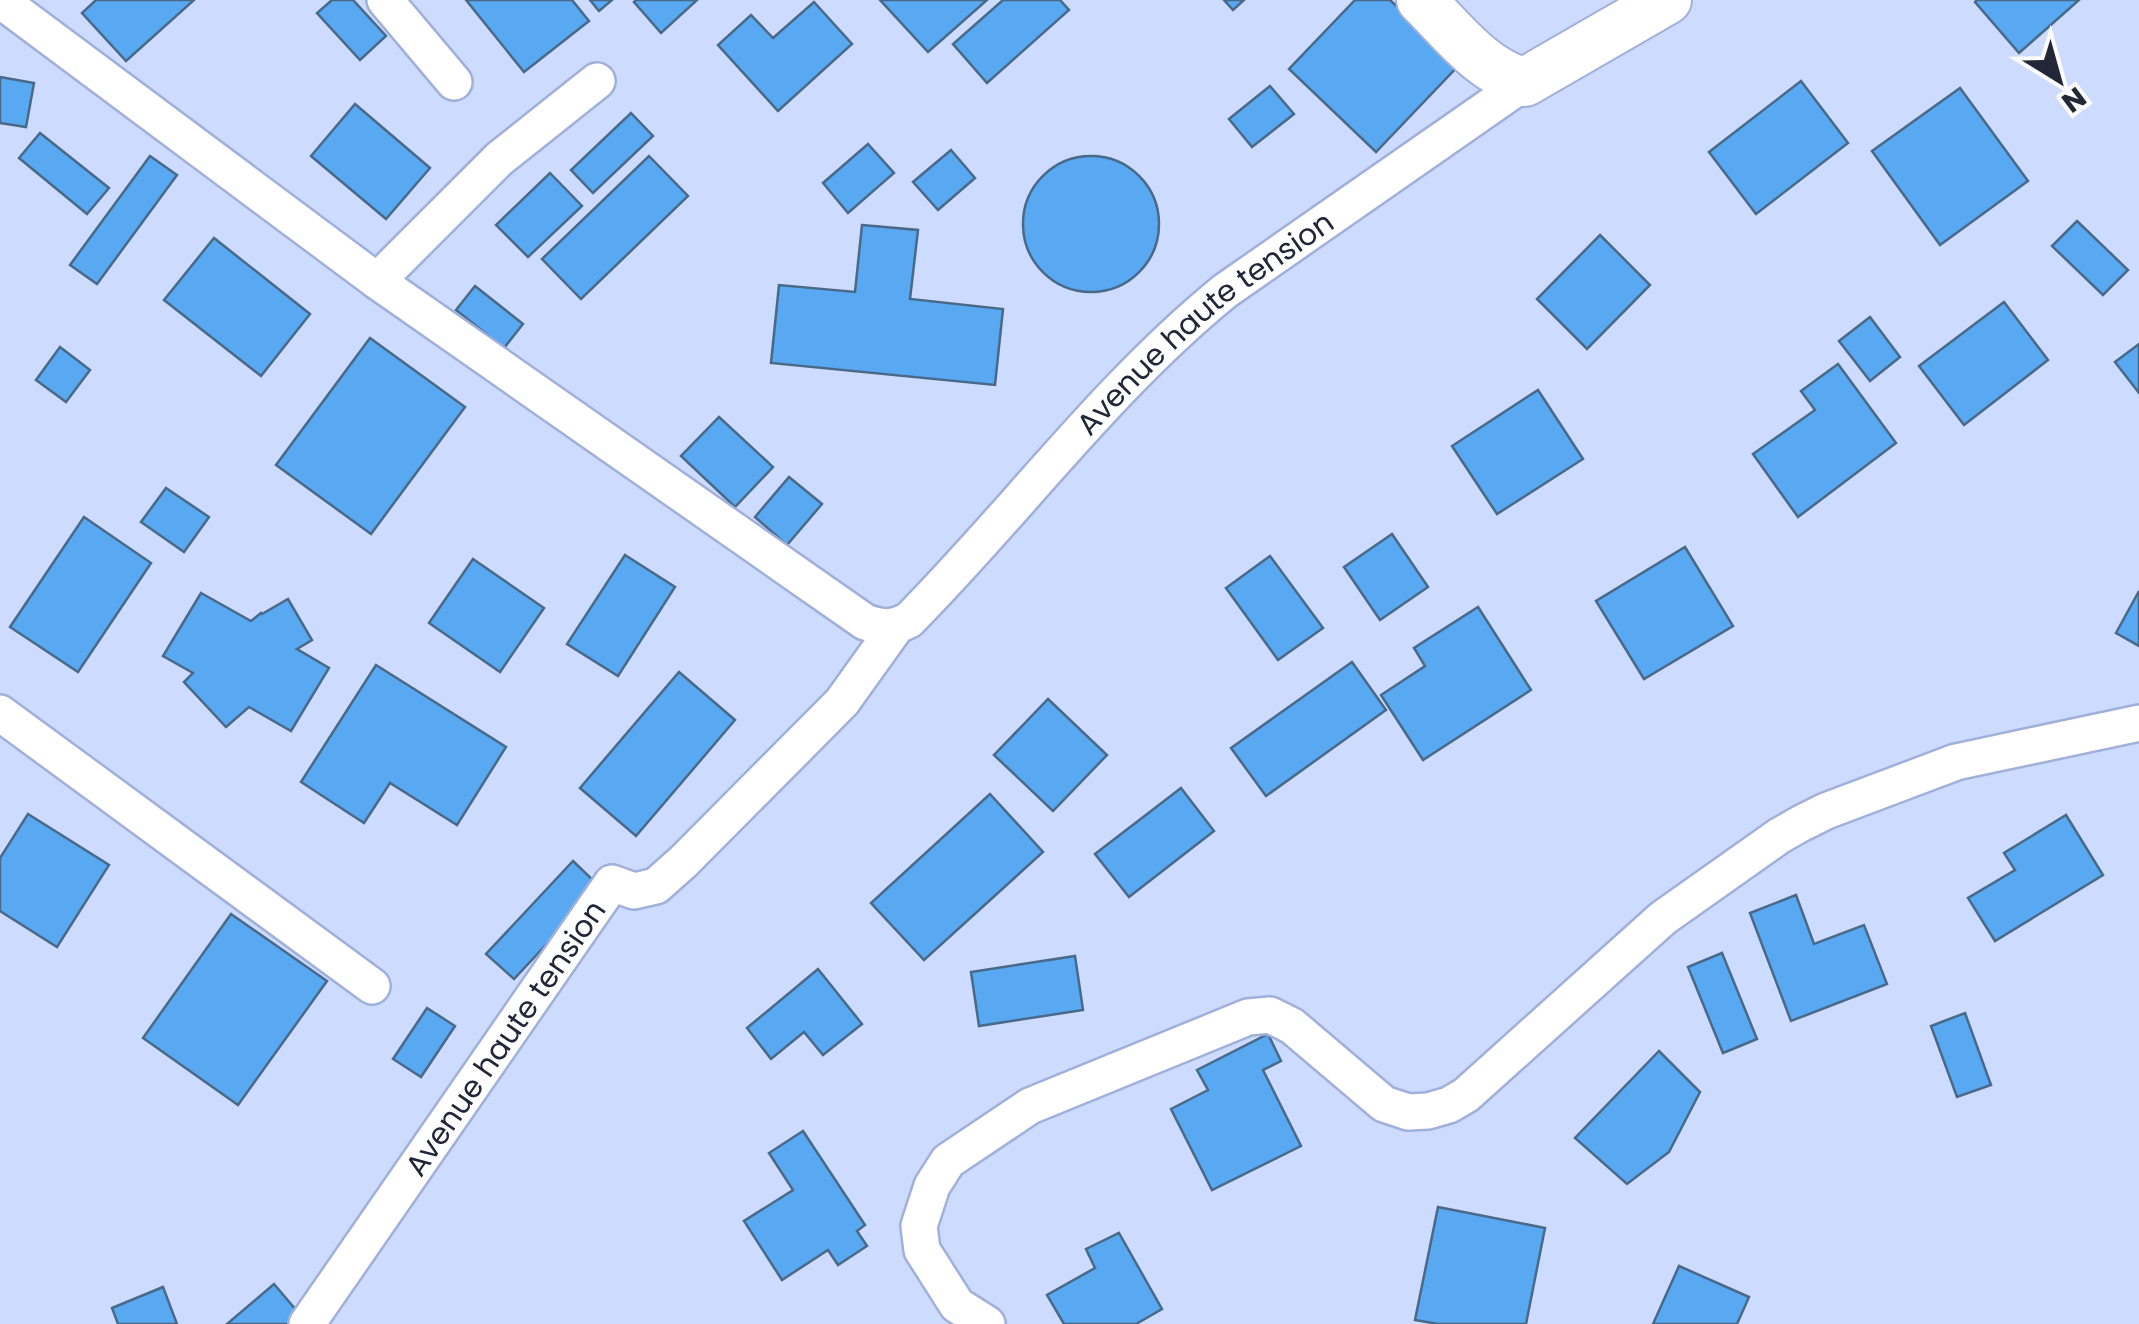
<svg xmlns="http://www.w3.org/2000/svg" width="2139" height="1324" font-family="Poppins,sans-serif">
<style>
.building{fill:#59a8f2;stroke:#496989;stroke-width:2.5}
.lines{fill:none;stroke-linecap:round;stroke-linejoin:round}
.street-casing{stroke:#a0b0da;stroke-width:40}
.secondary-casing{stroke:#a0b0da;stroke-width:52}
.street{stroke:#fff;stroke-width:35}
.secondary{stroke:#fff;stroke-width:48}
.labels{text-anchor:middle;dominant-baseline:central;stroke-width:9;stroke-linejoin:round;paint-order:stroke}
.street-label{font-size:30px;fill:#212737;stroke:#fcfcfc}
</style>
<rect width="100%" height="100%" fill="#cddbfe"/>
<g class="building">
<path d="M96,0H194L126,61L82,13Z"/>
<path d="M332,0H353L386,36L360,60L317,13Z"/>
<path d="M466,0H572L589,21L524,72Z"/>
<path d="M590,0H612L599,11Z"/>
<path d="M636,0H697L661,33L634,2Z"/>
<path d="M880,0H987L928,52Z"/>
<path d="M1003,0H1060L1069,10L987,83L953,44Z"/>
<path d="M1224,0H1244L1233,10Z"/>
<path d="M1355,0H1390L1459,65L1376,152L1289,69Z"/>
<path d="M1977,0H2079L2019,53L1975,2Z"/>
<path d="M814,2L852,44L778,111L718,45L751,15L773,38Z"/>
<path d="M0,77L34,83L26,127L0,123Z"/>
<path d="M1801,81L1848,143L1756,214L1709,152Z"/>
<path d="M1270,86L1294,114L1252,147L1229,119Z"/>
<path d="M1960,88L2028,181L1940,245L1872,151Z"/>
<path d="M355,104L430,168L386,219L311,156Z"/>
<path d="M631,113L653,136L593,193L571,170Z"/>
<path d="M40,133L109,188L87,214L19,158Z"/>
<path d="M868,144L894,173L848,213L823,183Z"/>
<path d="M951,150L975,178L938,210L913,182Z"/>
<circle cx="1091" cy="224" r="68"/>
<path d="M150,156L177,175L97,284L70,265Z"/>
<path d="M649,156L688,196L581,299L542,259Z"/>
<path d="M550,173L582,206L528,257L496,225Z"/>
<path d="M2077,221L2128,270L2103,295L2052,246Z"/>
<path d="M862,225L918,230L910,299L1003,309L995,385L771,363L779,285L855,292Z"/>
<path d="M1600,235L1650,285L1587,349L1537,299Z"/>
<path d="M214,238L310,314L261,376L164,300Z"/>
<path d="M475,286L523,324L504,348L456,310Z"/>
<path d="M2004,302L2048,360L1964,425L1919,366Z"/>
<path d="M1870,317L1900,357L1870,381L1839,341Z"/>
<path d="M370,338L465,407L371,534L276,465Z"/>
<path d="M2139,344V393L2115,362Z"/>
<path d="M60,347L90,370L66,402L36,380Z"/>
<path d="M1838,364L1896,443L1798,517L1753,454L1815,410L1801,391Z"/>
<path d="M1538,390L1583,459L1497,514L1452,446Z"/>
<path d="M719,417L773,467L735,507L681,456Z"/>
<path d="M789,477L822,504L787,545L755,517Z"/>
<path d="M166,488L209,517L184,552L141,522Z"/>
<path d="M84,517L151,563L78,672L10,627Z"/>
<path d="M1392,534L1428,587L1380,620L1344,567Z"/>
<path d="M1685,547L1733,626L1644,679L1596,601Z"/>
<path d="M625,555L675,587L618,676L567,644Z"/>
<path d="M1270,556L1323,628L1278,660L1226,588Z"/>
<path d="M473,559L544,608L500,672L429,623Z"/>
<path d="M2139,591V646L2116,633Z"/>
<path d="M201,593L251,621L261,613L262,614L288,599L312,640L297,649L329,668L291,731L249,707L226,727L184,682L193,673L163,656Z"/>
<path d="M1478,607L1531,690L1423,760L1381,695L1425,666L1414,648Z"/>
<path d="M1352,662L1386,710L1266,796L1231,748Z"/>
<path d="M376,665L506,747L457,825L390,783L364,823L301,782Z"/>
<path d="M679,672L735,720L636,836L580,788Z"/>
<path d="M1048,699L1107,755L1053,811L994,755Z"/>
<path d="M1181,788L1214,831L1129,897L1095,854Z"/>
<path d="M990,794L1043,852L924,960L871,903Z"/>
<path d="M28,814L109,865L57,947L0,911V858Z"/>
<path d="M2066,815L2103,875L1995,941L1968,898L2015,870L2004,853Z"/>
<path d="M573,861L600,887L514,979L486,954Z"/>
<path d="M1796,895L1814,944L1864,925L1887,984L1791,1021L1750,913Z"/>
<path d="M231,914L327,981L238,1105L143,1038Z"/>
<path d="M1722,953L1757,1039L1723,1053L1688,967Z"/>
<path d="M1075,956L1083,1010L979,1026L971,972Z"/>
<path d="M818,969L862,1024L823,1055L804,1032L771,1059L747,1028Z"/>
<path d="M427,1008L455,1026L421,1077L393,1059Z"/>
<path d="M1965,1013L1991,1085L1957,1097L1931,1026Z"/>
<path d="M1268,1034L1281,1061L1263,1070L1301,1146L1212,1190L1171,1109L1208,1090L1197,1070Z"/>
<path d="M1659,1051L1700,1092L1669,1152L1627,1184L1575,1138Z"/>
<path d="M803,1131L865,1225L857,1231L867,1246L838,1265L828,1250L782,1280L744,1221L793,1190L769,1153Z"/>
<path d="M1438,1207L1545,1228L1526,1324H1438L1415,1320Z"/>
<path d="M1119,1233L1162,1309L1136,1324H1064L1047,1295L1095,1268L1086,1249Z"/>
<path d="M1679,1266L1749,1297L1737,1324H1653Z"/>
<path d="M274,1284L308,1324H227Z"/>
<path d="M163,1287L177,1324H118L112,1308Z"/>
</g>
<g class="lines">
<g class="street-casing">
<g id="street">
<path id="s1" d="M0,0L377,281L865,622C883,628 892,629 909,620C1016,512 1106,388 1225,291L1525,82"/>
<path d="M385,0L454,82"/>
<path d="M377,281L499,159L597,81"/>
<path d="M0,713L372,986"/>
<path id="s2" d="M307,1324L612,883L634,891L656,886L684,861L842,702L895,628"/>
<path d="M987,1324L957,1305L922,1250L919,1226L932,1186L948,1161L1030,1106L1248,1017L1270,1015L1292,1026L1384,1104L1408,1112L1428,1111L1449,1105L1466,1095L1663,918L1779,836L1800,824L1826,811L1956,762L2139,723"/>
</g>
</g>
<g class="secondary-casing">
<path id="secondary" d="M1421,0C1451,29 1483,73 1525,82L1667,0"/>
</g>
<use href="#street" class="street"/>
<use href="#secondary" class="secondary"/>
</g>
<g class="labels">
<g class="street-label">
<text stroke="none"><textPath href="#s1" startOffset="1532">Avenue haute tension</textPath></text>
<text stroke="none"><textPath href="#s2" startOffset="348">Avenue haute tension</textPath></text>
</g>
</g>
<g transform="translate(2059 80) rotate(143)" stroke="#fcfcfc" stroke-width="8" paint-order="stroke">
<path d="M0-8L18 38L0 25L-18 38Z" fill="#212737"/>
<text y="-15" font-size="28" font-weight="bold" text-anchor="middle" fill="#212737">N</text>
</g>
</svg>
